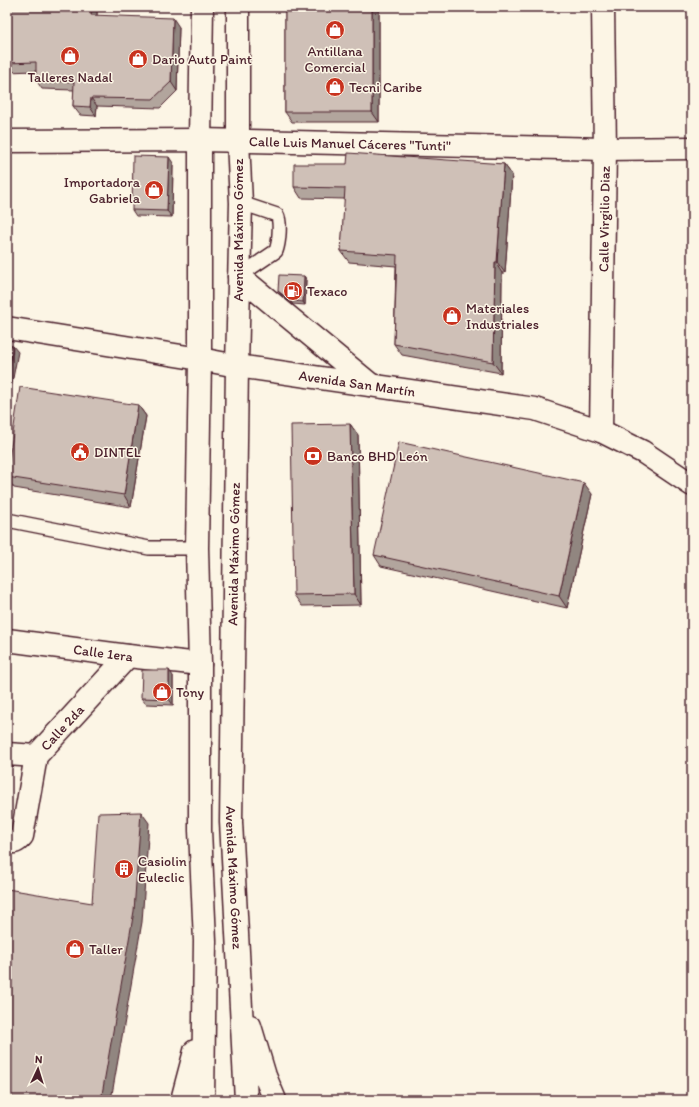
<svg xmlns="http://www.w3.org/2000/svg" width="699" height="1107" font-family="Itim,sans-serif">
<style>
.lines{fill:none;stroke-linecap:round;stroke-linejoin:round}
.service-casing{stroke:#4a1f2b;stroke-width:16}
.minor-casing{stroke:#4a1f2b;stroke-width:25}
.secondary-casing{stroke:#4a1f2b;stroke-width:25}
.primary-casing{stroke:#4a1f2b;stroke-width:25}
.service{stroke:#fcf5e5;stroke-width:13}
.minor{stroke:#fcf5e5;stroke-width:22}
.secondary{stroke:#fcf5e5;stroke-width:22}
.primary{stroke:#fcf5e5;stroke-width:22}
.wall{fill:#b2a59d;stroke:#4a1f2b}
.shaded-wall{fill:#918680;stroke:#4a1f2b}
.building{fill:#cfc0b7;stroke:#4a1f2b}
.labels{text-anchor:middle;dominant-baseline:central;stroke-width:3;stroke-linejoin:round;paint-order:stroke}
.poi-label{font-size:14px;fill:#4a1f2b;stroke:#fcf5e5;text-anchor:start}
.street-label{font-size:14px;fill:#4a1f2b;stroke:#fcf5e5}
</style>
<rect width="100%" height="100%" fill="#fcf5e5"/>
<filter id="ink" filterUnits="userSpaceOnUse"><feTurbulence type="fractalNoise" baseFrequency=".025" numOctaves="2"/><feDisplacementMap in="SourceGraphic" scale="8" xChannelSelector="R" yChannelSelector="G"/><feConvolveMatrix kernelMatrix="1 2 1 2 8 2 1 2 1" color-interpolation-filters="sRGB"/></filter>
<g filter="url(#ink)">
<g class="lines">
<g class="service-casing">
<g id="service">
<path d="M239,276L276,251C279,243 281,222 277,215L241,203"/>
<path d="M7,520L149,548H197"/>
</g>
</g>
<g class="minor-casing">
<g id="minor">
<path id="s1" d="M7,141L200,140L605,149L692,148"/>
<path id="s2" d="M601,431L605,149L603,7"/>
<path id="s3" d="M7,640L128,656L200,664"/>
<path d="M7,754L36,756"/>
<path id="s4" d="M7,842C14,843 17,842 22,836L36,756L128,656"/>
</g>
</g>
<g class="secondary-casing">
<path id="secondary" d="M7,328L200,359"/>
</g>
<g class="primary-casing">
<g id="primary">
<path d="M202,7L200,140V359L197,548L200,664V830L205,941L203,1100"/>
<path id="s5" d="M238,7V141L241,203L237,366L231,822L246,1100"/>
<path d="M239,276L371,385"/>
<path id="s6" d="M200,359L237,366L535,409L601,431L643,452L692,485"/>
<path d="M250,1026L265,1076L275,1100"/>
<path d="M182,1100L195,1051"/>
</g>
</g>
<use href="#service" class="service"/>
<use href="#minor" class="minor"/>
<use href="#secondary" class="secondary"/>
<use href="#primary" class="primary"/>
</g>
<g class="wall">
<path d="M7,7H97V16L179,27L177,91L160,108L97,106L96,116L80,115L73,106L74,90L42,89L36,80V71L7,72Z"/>
<path d="M285,7H379V122H292L285,112Z"/>
<path d="M173,163L172,217L136,216L132,210Z"/>
<path d="M347,164H504L512,175L505,273H502L501,373L402,355L394,344L396,266L349,262L341,251L345,199L301,198L294,187Z"/>
<path d="M304,276L306,279L305,305L293,304L281,294L278,291Z"/>
<path d="M138,405L146,416L131,507L14,488L7,478V473Z"/>
<path d="M350,424L358,435L361,605L302,606L294,595Z"/>
<path d="M592,494L567,608L381,566L374,555Z"/>
<path d="M173,676V705L146,704L141,698Z"/>
</g>
<g class="shaded-wall">
<path d="M91,7H97V24L91,15Z"/>
<path d="M372,7H379V122L372,112Z"/>
<path d="M173,18L179,27L177,91L171,82Z"/>
<path d="M91,98L97,106L96,116L90,107Z"/>
<path d="M169,157L173,163L172,217L167,211Z"/>
<path d="M504,164L512,175L505,273L497,262Z"/>
<path d="M495,262L502,273L501,373L493,362Z"/>
<path d="M304,276L306,279L305,305L303,302Z"/>
<path d="M13,346L18,352L9,399L7,396V381Z"/>
<path d="M138,405L146,416L131,507L124,495Z"/>
<path d="M350,424L358,435L361,605L354,594Z"/>
<path d="M584,483L592,494L567,608L559,596Z"/>
<path d="M169,670L173,676V705L169,699Z"/>
<path d="M141,812L149,823L142,922L111,1100H101Z"/>
</g>
<g class="building">
<path d="M7,7H91V15L173,18L171,82L153,99L91,98L90,107L73,106L74,82L36,80V62L7,63Z"/>
<rect x="285" y="7" width="87" height="105"/>
<path d="M348,153L504,164L497,262H495L493,362L394,344L397,255L341,251L345,188L294,187V164H347Z"/>
<path d="M133,156L169,157L167,211L132,210Z"/>
<path d="M279,275L304,276L303,302L291,301L278,291Z"/>
<path d="M7,345L13,346L7,381Z"/>
<path d="M20,387L138,405L124,495L7,477V473Z"/>
<path d="M350,424L354,594L294,595L291,425Z"/>
<path d="M399,442L584,483L559,596L374,555Z"/>
<path d="M142,670H169V699L141,698Z"/>
<path d="M141,812L134,911L101,1100H7V889L92,903L98,813Z"/>
</g>
</g>
<defs>
<g id="shop-disc" transform="scale(1)"><circle r="9.5" fill="#c8321e" stroke="#fcf5e5"/><path d="M-5-2.5h2.3a2.7 3.5 0 0 1 5.4 0H5L5.5 6h-11ZM-1.5-2.5h3a1.5 2.3 0 0 0-3 0Z" fill="#fff"/></g>
<g id="fuel-disc" transform="scale(1)"><circle r="9.5" fill="#c8321e" stroke="#fcf5e5"/><path d="M-5.5-6h7V0h2V4h1.3V-2.5L3-4.5l.8-.8L6-3V5H2.5V1h-1V6h-7ZM-4.2-4.7v3.2H.2V-4.7Z" fill="#fff"/></g>
<g id="civic-disc" transform="scale(1)"><circle r="9.5" fill="#c8321e" stroke="#fcf5e5"/><path d="M-.6-6.5H3V-4.5H.6V-3L4-1V1h2V6H-6V1h2V-1L-.6-3ZM-1.2 2.5V6h2.4V2.5Z" fill="#fff"/></g>
<g id="bank-disc" transform="scale(1)"><circle r="9.5" fill="#c8321e" stroke="#fcf5e5"/><path d="M-6-4H6V4H-6ZM0-2.3a2.3 2.3 0 1 0 0 4.6a2.3 2.3 0 1 0 0-4.6Z" fill="#fff"/></g>
<g id="building-disc" transform="scale(1)"><circle r="9.5" fill="#c8321e" stroke="#fcf5e5"/><path d="M-4-6H4V6H1V3H-1V6H-4ZM-2.5-4.3h1.7v1.8h-1.7ZM.8-4.3h1.7v1.8H.8ZM-2.5-1h1.7V.8h-1.7ZM.8-1h1.7V.8H.8Z" fill="#fff"/></g>
</defs>
<g fill-rule="evenodd">
<use href="#shop-disc" x="335" y="30"/>
<use href="#shop-disc" x="70" y="56"/>
<use href="#shop-disc" x="138" y="59"/>
<use href="#shop-disc" x="335" y="87"/>
<use href="#shop-disc" x="154" y="190"/>
<use href="#fuel-disc" x="293" y="291"/>
<use href="#shop-disc" x="452" y="316"/>
<use href="#civic-disc" x="80" y="452"/>
<use href="#bank-disc" x="313" y="456"/>
<use href="#shop-disc" x="162" y="692"/>
<use href="#building-disc" x="124" y="869"/>
<use href="#shop-disc" x="75" y="949"/>
</g>
<g class="labels">
<g class="poi-label">
<text x="335" y="51" text-anchor="middle">Antillana<tspan x="335" dy="16">Comercial</tspan></text>
<text x="152" y="59">Dario Auto Paint</text>
<text x="70" y="77" text-anchor="middle">Talleres Nadal</text>
<text x="349" y="87">Tecni Caribe</text>
<text x="140" y="182" text-anchor="end">Importadora<tspan x="140" dy="16">Gabriela</tspan></text>
<text x="307" y="291">Texaco</text>
<text x="466" y="308">Materiales<tspan x="466" dy="16">Industriales</tspan></text>
<text x="94" y="452">DINTEL</text>
<text x="327" y="456">Banco BHD León</text>
<text x="176" y="692">Tony</text>
<text x="138" y="861">Casiolin<tspan x="138" dy="16">Euleclic</tspan></text>
<text x="89" y="949">Taller</text>
</g>
<g class="street-label">
<text stroke="none"><textPath href="#s1" startOffset="343">Calle Luis Manuel Cáceres "Tunti"</textPath></text>
<text stroke="none"><textPath href="#s2" startOffset="212">Calle Virgilio Diaz</textPath></text>
<text transform="translate(238 230) rotate(-90)">Avenida Máximo Gómez</text>
<text stroke="none"><textPath href="#s6" startOffset="159">Avenida San Martín</textPath></text>
<text transform="translate(234 554) rotate(-89)">Avenida Máximo Gómez</text>
<text stroke="none"><textPath href="#s3" startOffset="97">Calle 1era</textPath></text>
<text stroke="none"><textPath href="#s4" startOffset="137">Calle 2da</textPath></text>
<text stroke="none"><textPath href="#s5" startOffset="871">Avenida Máximo Gómez</textPath></text>
</g>
</g>
<rect width="699" height="1107" fill="none" stroke="#fcf5e5" stroke-width="24"/>
<rect x="12" y="12" width="675" height="1083" fill="none" stroke="#4a1f2b" stroke-width="1.5" filter="url(#ink)"/>
<g transform="translate(38 1069) rotate(4)" stroke="#fcf5e5" stroke-width="3" paint-order="stroke">
<path d="M0-3L7 15L0 10L-7 15Z" fill="#4a1f2b"/>
<text y="-6" font-size="11" font-weight="bold" text-anchor="middle" fill="#4a1f2b">N</text>
</g>
</svg>
